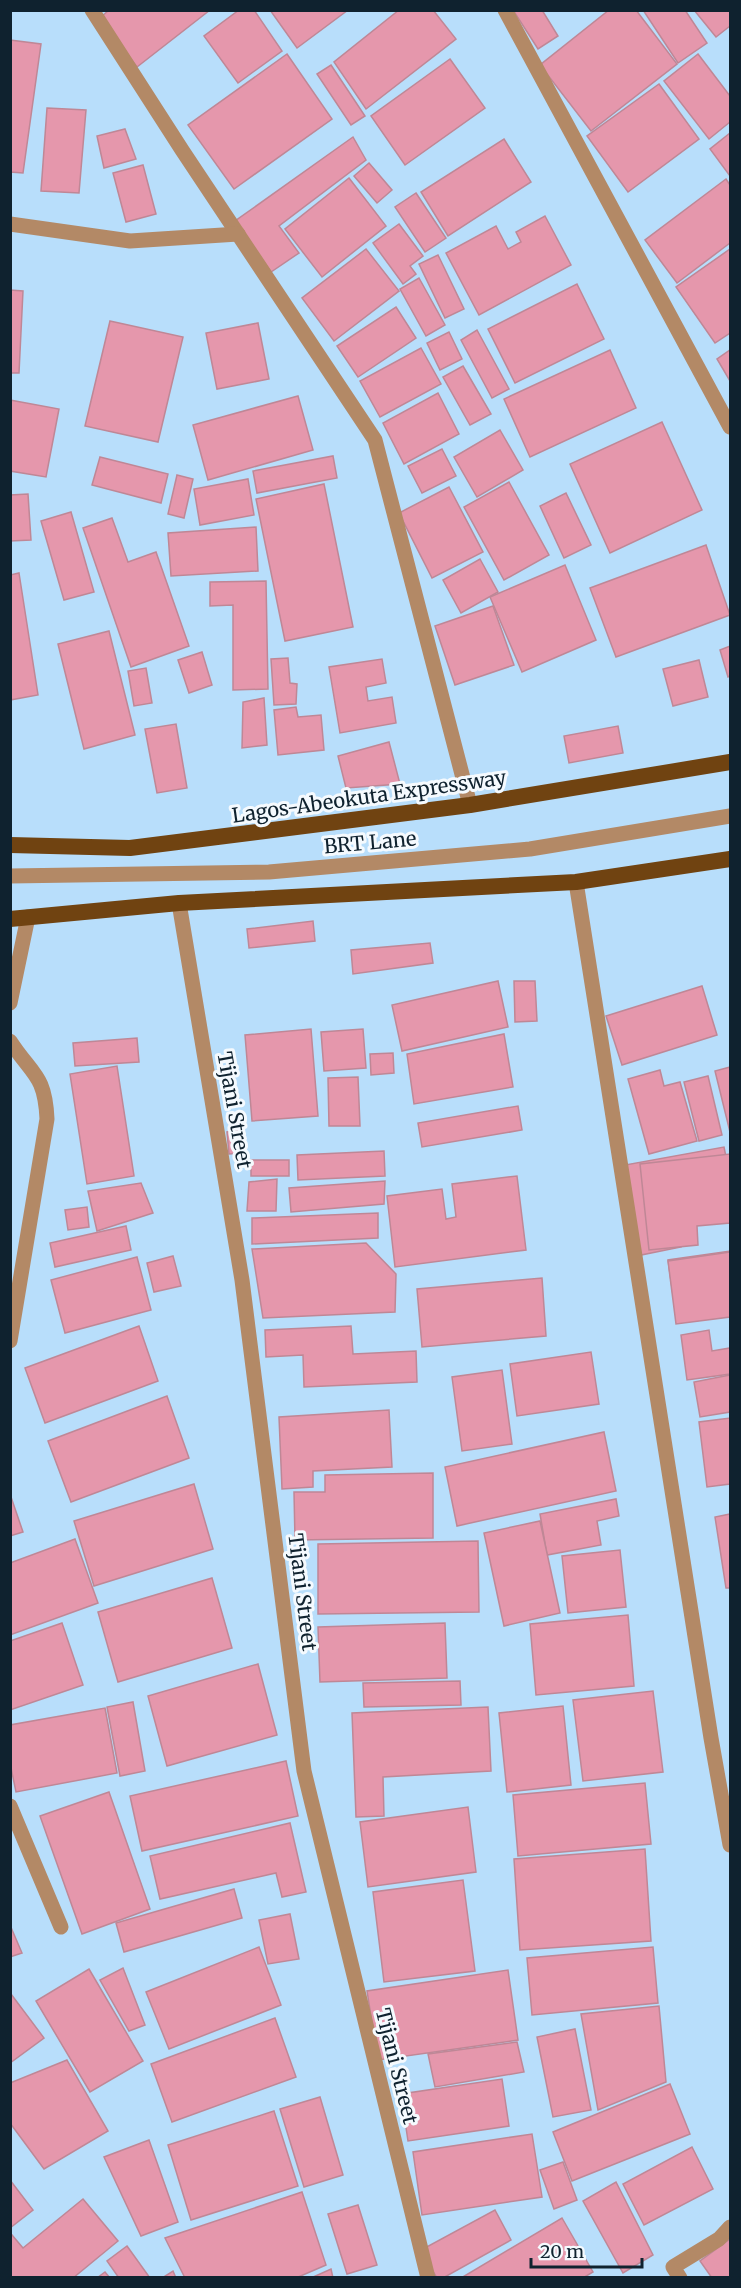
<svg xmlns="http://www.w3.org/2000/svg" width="741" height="2288" font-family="Merriweather,serif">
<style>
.building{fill:#e597ac;stroke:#bf8796;stroke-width:1.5}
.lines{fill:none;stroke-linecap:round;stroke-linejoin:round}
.service{stroke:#b38966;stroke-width:15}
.minor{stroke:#b38966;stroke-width:15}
.trunk{stroke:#704311;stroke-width:16}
.labels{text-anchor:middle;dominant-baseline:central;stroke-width:6;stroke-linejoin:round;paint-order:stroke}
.street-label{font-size:20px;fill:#0f222f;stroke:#f5fafe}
</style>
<rect width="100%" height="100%" fill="#b8defb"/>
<g class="building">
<path d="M109,10H210L137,67L100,18Z"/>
<path d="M239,10H254L282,51L238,83L204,36Z"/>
<path d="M270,10H348L297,48Z"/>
<path d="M399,10H433L456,39L366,109L334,62Z"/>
<path d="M513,10H542L558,36L538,49Z"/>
<path d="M609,10H636L677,64L591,131L540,65Z"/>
<path d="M643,10H685L707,43L678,63Z"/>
<path d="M694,10H730V26L716,37Z"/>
<path d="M10,40L41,44L23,173L10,172Z"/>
<path d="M287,54L332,119L234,189L188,125Z"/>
<path d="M698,54L730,96V122L709,139L664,81Z"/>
<path d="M450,59L485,108L405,165L371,116Z"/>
<path d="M331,65L365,116L351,125L317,74Z"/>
<path d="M659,84L699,139L628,192L587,136Z"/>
<path d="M47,108L86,110L79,193L41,191Z"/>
<path d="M125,129L136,159L104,168L97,136Z"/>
<path d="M730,133V176L710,149Z"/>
<path d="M353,137L366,160L279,226L299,253L271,272L235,221Z"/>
<path d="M504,139L531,182L448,236L421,192Z"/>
<path d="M369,163L392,190L377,203L354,176Z"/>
<path d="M143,165L156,214L126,222L113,173Z"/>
<path d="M349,178L386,226L322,277L285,229Z"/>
<path d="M726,179L730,185V243L677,283L645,240Z"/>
<path d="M416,193L446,238L425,252L395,207Z"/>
<path d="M545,216L571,265L479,315L446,253L496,226L508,249L521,242L516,232Z"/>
<path d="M399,224L423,256L410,266L416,274L403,284L373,243Z"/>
<path d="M366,249L399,291L334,341L302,298Z"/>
<path d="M730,249V333L715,343L676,287Z"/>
<path d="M438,255L464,309L445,318L419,264Z"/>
<path d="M419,278L445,325L426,336L400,289Z"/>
<path d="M577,284L604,339L515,383L488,329Z"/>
<path d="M10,290L23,291L19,373H10Z"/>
<path d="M396,307L416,338L358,377L337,346Z"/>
<path d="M110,321L183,337L158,442L85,426Z"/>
<path d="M258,323L269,379L217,389L206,333Z"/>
<path d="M477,330L509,389L492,398L461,340Z"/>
<path d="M449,332L462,359L440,370L427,343Z"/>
<path d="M421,348L441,384L380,417L360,381Z"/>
<path d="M610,350L636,408L530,457L504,399Z"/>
<path d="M730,350V381L717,359Z"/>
<path d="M463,366L491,414L470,425L443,377Z"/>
<path d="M438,393L459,434L404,464L383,423Z"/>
<path d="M298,396L313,450L208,480L193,425Z"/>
<path d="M10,400L59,409L46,477L10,471Z"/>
<path d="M662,422L702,510L610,553L570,464Z"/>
<path d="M500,430L523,470L477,497L454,457Z"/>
<path d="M442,449L456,476L422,493L408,466Z"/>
<path d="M333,456L337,478L257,493L253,471Z"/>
<path d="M100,457L168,474L161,503L92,485Z"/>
<path d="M177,475L193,479L184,518L168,514Z"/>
<path d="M248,479L254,515L200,525L194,489Z"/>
<path d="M509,482L549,555L504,580L464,507Z"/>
<path d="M324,484L353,627L285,641L256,499Z"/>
<path d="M449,487L483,552L432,578L399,513Z"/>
<path d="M566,493L591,545L564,558L540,506Z"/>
<path d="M28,494L31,540L10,541V495Z"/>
<path d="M71,512L94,592L64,600L41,521Z"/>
<path d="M112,518L128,562L156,552L189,646L131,667L83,528Z"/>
<path d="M256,527L258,571L171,576L168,533Z"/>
<path d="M706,545L730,615L616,657L590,588Z"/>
<path d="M480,559L498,592L461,613L443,580Z"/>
<path d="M565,565L596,640L522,672L490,597Z"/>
<path d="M19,573L38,695L10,700V575Z"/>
<path d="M266,581L268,689L233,690V605L210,606V582Z"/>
<path d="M493,606L514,665L455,685L435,626Z"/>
<path d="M109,631L135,735L84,749L58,644Z"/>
<path d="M730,646V676L728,677L720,650Z"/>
<path d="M202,652L212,685L189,693L178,660Z"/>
<path d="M288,658L290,683L297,684L296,704L274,705L271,659Z"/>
<path d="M382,659L386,683L366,687L368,701L392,697L396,723L340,733L329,667Z"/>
<path d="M699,660L708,697L673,706L663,669Z"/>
<path d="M146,668L152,703L134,706L128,671Z"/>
<path d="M264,698L267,745L242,748L243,702Z"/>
<path d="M296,707L298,717L321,715L324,750L278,755L274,710Z"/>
<path d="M176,724L187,788L157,793L145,729Z"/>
<path d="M618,726L623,753L569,763L564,736Z"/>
<path d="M389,742L400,784L346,788L338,756Z"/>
<path d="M313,921L315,941L249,948L247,929Z"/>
<path d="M430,943L433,963L353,974L351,950Z"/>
<path d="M498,981L508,1027L402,1051L392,1005Z"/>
<path d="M514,981H535L537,1021L515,1022Z"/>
<path d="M702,986L717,1035L622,1065L606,1016Z"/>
<path d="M311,1029L318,1116L252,1121L245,1035Z"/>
<path d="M363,1029L366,1068L324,1071L321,1032Z"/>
<path d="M504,1034L513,1087L414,1104L407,1054Z"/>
<path d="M137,1038L139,1062L75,1066L73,1043Z"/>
<path d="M393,1053L394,1073L371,1075L370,1054Z"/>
<path d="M117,1066L134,1176L87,1184L70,1074Z"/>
<path d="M730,1067V1132L715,1071Z"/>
<path d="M660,1070L664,1086L680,1082L697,1141L649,1154L628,1079Z"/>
<path d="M708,1076L722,1135L699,1141L684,1082Z"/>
<path d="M358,1077L360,1126H329L328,1078Z"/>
<path d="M518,1106L522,1130L422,1147L418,1123Z"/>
<path d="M243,1130L245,1153L229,1154L227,1132Z"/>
<path d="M724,1147L727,1162H730V1218L677,1228L681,1247L641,1255L625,1165Z"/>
<path d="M384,1151L385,1176L298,1180L297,1155Z"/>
<path d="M730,1154V1223L697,1226L698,1245L649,1250L640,1164Z"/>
<rect x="251" y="1160" width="38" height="16"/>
<path d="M517,1176L526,1250L395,1267L387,1196L442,1189L446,1219L456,1217L452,1184Z"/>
<path d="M277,1179L276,1211H247L249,1182Z"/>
<path d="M385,1181L384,1204L291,1212L289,1188Z"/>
<path d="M141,1183L153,1213L97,1231L88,1191Z"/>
<path d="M87,1207L89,1227L68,1230L65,1210Z"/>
<path d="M378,1213V1238L252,1244V1218Z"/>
<path d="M126,1226L131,1250L55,1267L50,1243Z"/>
<path d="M366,1243L396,1274L395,1312L263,1318L252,1249Z"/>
<path d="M730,1251V1315L677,1323L668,1260Z"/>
<path d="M730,1252V1317L676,1324L668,1261Z"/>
<path d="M173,1256L181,1286L154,1292L147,1263Z"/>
<path d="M137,1257L151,1310L65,1333L51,1280Z"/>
<path d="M542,1278L546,1336L422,1347L417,1289Z"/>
<path d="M139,1326L158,1381L45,1423L25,1368Z"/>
<path d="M351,1326L353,1354L416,1351L417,1382L304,1387L303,1355L266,1357L265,1330Z"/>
<path d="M709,1330L712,1351L730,1348V1374L687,1380L681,1335Z"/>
<path d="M591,1352L599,1404L517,1416L510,1364Z"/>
<path d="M502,1370L512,1444L462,1451L452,1377Z"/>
<path d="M730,1375V1412L700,1417L694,1382Z"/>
<path d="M167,1396L189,1458L71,1502L48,1441Z"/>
<path d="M389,1410L392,1467L313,1471V1487L282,1489L279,1417Z"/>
<path d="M730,1418V1484L707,1487L699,1422Z"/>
<path d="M604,1432L616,1491L457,1526L445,1467Z"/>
<path d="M433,1473V1538L295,1540L294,1492H325V1475Z"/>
<path d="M194,1484L213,1549L94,1586L74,1521Z"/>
<path d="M10,1494L23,1532L10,1536Z"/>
<path d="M616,1499L619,1516L597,1521L601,1545L547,1555L540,1514Z"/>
<path d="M730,1514V1588H726L715,1517Z"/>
<path d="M540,1521L560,1613L504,1626L484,1533Z"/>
<path d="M75,1539L98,1603L10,1635V1563Z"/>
<path d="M478,1541L479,1612L318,1614V1544Z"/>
<path d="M620,1550L626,1607L568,1613L562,1556Z"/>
<path d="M212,1578L232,1648L118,1682L98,1612Z"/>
<path d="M628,1615L634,1686L536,1695L530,1624Z"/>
<path d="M62,1623L83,1685L10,1710V1641Z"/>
<path d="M445,1623L447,1678L320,1682L318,1627Z"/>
<path d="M258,1664L277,1735L167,1766L148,1696Z"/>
<path d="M460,1681L461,1705L364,1707L363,1683Z"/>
<path d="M653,1691L663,1772L583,1781L573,1700Z"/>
<path d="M133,1702L145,1771L120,1776L107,1707Z"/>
<path d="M563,1706L571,1785L507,1792L499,1713Z"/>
<path d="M488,1707L491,1771L383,1777L384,1816L356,1817L352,1713Z"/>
<path d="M105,1708L117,1773L16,1792L10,1763V1725Z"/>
<path d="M286,1761L298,1816L142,1851L130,1796Z"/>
<path d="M645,1783L651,1844L518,1856L513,1795Z"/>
<path d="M109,1792L150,1909L82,1934L40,1816Z"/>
<path d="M468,1807L476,1872L368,1887L360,1822Z"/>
<path d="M290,1823L306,1892L282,1897L276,1873L160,1899L150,1856Z"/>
<path d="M645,1849L651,1941L520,1950L514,1859Z"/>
<path d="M463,1880L475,1971L384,1982L373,1892Z"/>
<path d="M234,1889L242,1918L124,1952L116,1923Z"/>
<path d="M290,1914L299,1959L268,1964L259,1920Z"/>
<path d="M10,1925L22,1953L10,1957Z"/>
<path d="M259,1947L281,2005L169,2049L146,1992Z"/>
<path d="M653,1947L658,2003L532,2015L527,1958Z"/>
<path d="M123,1968L145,2025L129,2031L100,1980Z"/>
<path d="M89,1969L143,2061L90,2092L36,2001Z"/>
<path d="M508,1970L518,2040L378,2060L367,1991Z"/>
<path d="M11,1994L44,2038L10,2063V1994Z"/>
<path d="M659,2006L666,2082L598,2110L581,2014Z"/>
<path d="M275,2018L296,2077L172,2122L151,2064Z"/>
<path d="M575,2029L591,2110L553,2117L537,2037Z"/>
<path d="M517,2042L524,2072L435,2087L428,2054Z"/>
<path d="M67,2060L108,2131L44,2169L10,2123V2083Z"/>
<path d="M502,2079L509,2126L408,2141L401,2094Z"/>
<path d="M670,2084L690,2134L572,2181L553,2132Z"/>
<path d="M320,2097L343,2175L304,2187L280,2109Z"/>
<path d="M274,2111L298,2186L191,2220L168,2145Z"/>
<path d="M532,2134L542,2197L422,2215L413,2152Z"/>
<path d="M149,2140L178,2222L141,2236L104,2157Z"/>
<path d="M692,2147L713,2189L644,2225L623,2184Z"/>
<path d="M563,2162L577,2200L554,2209L540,2170Z"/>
<path d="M10,2180L33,2210L10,2228Z"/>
<path d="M616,2182L653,2255L623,2273L583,2201Z"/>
<path d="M302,2192L326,2265L296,2278H185L165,2238Z"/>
<path d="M83,2199L118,2241L73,2278H10V2236L12,2235L23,2248Z"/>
<path d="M358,2205L377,2265L347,2274L328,2214Z"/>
<path d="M495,2210L511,2240L443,2278H437L421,2250Z"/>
<path d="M562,2218L593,2272L583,2278H461Z"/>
<path d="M730,2239V2278H712L700,2261Z"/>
<path d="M127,2246L150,2278H119L107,2261Z"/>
<path d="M331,2269L333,2278H311Z"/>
<path d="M173,2271L176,2278H162Z"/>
<path d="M105,2272L110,2278H97Z"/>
</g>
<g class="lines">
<g class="service">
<path d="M10,876L269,872L530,849L730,816"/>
<path d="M10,1003L28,917"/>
<path d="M10,1041C32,1075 45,1074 47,1119L10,1341"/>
</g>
<g class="minor">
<path d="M92,10L182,150L375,440L470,805"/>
<path d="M505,10L730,427"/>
<path d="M10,224L130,241L238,234"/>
<path d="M576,882L711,1738L730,1845"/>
<path d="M179,903L242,1280L304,1771L428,2278"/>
<path d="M10,1806L61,1927"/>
<path d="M680,2278L673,2267L719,2239L730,2227"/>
</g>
<g class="trunk">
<path d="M10,845L130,848L470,805L730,762"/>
<path d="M10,919L179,903L576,882L730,859"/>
</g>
</g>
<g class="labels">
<g class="street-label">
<text transform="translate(369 796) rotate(-8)">Lagos-Abeokuta Expressway</text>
<text transform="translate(370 842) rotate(-5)">BRT Lane</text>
<text transform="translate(235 1110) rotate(80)">Tijani Street</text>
<text transform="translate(303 1592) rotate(83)">Tijani Street</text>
<text transform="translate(397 2066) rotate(76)">Tijani Street</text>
</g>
</g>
<rect width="741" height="2288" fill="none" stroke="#0f222f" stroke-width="24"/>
<path d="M531 2258v9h111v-9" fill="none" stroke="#0f222f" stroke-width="3"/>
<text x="540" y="2258" font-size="18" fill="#0f222f" stroke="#f5fafe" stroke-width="4.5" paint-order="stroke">20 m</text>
</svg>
